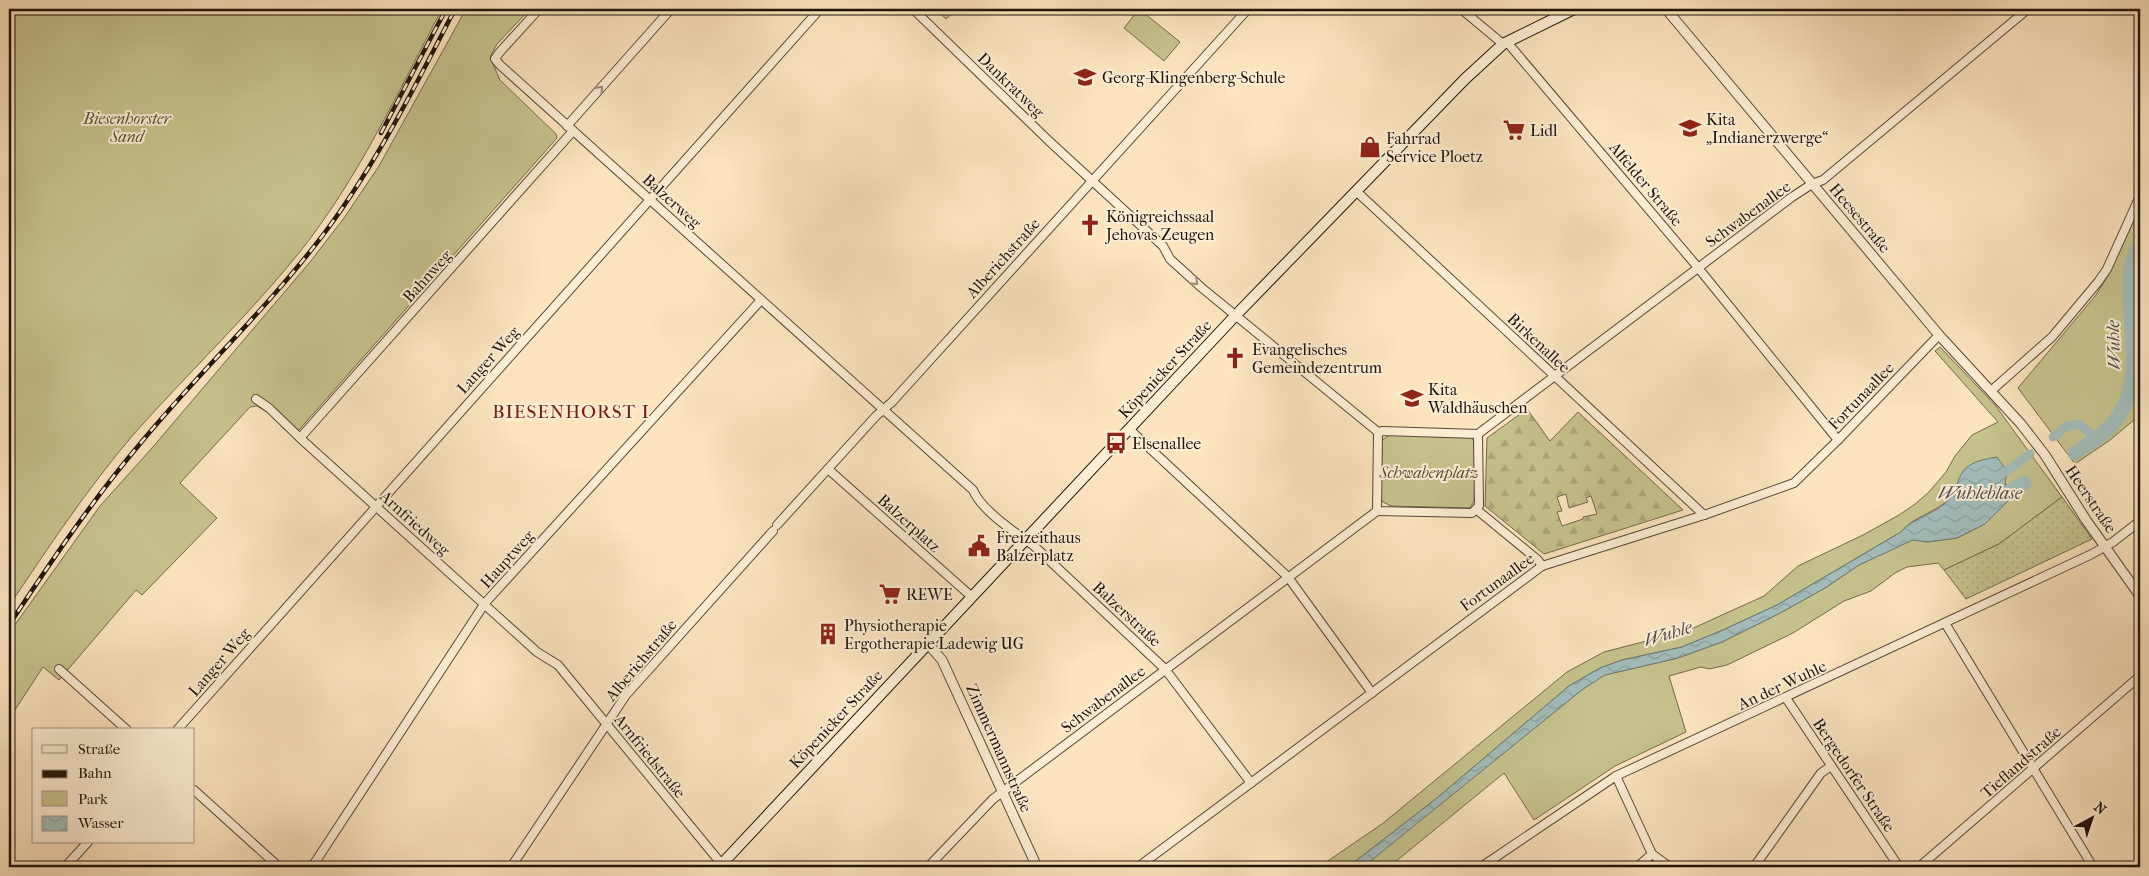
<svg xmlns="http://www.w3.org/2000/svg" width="2149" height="876" font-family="'IM FELL French Canon',serif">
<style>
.green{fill:#c6c28c;stroke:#726a4c}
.forest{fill:url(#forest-firs);stroke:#726a4c;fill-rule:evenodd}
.garden{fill:url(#garden-dots);stroke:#726a4c}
.water{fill:url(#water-waves);stroke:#6e7874}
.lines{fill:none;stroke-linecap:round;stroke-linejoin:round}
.canal{stroke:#a2bcba;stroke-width:9}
.river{stroke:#a2bcba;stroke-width:15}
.minor-casing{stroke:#564738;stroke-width:10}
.tertiary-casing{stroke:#564738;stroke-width:11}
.secondary-casing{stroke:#1f130c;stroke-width:12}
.minor{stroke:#fcedd5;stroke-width:8}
.tertiary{stroke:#fcedd5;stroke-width:9}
.secondary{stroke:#fcedd5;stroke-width:10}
.rail-casing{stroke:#1f130c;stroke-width:4.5}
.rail{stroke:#fcedd5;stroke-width:2.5;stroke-dasharray:8;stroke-linecap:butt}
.oneway{stroke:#998b7b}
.labels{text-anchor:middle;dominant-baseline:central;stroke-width:4;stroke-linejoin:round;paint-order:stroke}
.poi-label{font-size:16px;fill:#1f130c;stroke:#fcedd5;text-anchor:start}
.street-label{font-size:16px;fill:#1f130c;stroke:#fcedd5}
.park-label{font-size:16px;font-style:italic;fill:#595039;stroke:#fcedd5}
.water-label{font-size:18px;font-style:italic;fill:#4d4e49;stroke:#fcedd5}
.quarter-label{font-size:19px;letter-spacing:1px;fill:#7a1f14;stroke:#fcedd5}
</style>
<defs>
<pattern id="forest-firs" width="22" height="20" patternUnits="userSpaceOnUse" patternTransform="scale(1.25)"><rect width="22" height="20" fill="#c6c28c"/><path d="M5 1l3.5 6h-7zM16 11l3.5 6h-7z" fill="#aaa678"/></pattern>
<pattern id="garden-dots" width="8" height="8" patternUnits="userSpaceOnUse" patternTransform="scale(1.25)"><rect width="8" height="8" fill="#c6c28c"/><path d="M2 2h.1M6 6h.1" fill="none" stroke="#aaa678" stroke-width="1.8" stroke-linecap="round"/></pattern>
<pattern id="water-waves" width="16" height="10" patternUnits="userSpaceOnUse" patternTransform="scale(1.25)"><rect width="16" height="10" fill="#a2bcba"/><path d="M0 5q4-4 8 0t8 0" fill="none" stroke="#8ba19f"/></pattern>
</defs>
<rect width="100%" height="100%" fill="#fbe4be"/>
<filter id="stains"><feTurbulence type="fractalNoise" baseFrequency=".004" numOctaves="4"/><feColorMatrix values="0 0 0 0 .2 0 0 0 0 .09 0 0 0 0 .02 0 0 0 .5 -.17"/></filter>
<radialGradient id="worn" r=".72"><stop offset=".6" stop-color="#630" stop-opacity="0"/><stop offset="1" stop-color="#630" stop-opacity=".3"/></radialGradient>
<g class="green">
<path d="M9,9H442C398,92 358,179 299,253C248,316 187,374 133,435C87,489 48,548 9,606Z"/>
<path d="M466,9H530L497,44L490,57L500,80L556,134L557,138L298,431L257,406L250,407L180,483L217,518L142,595L136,590L59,680L43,667L9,719V633L100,506L152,448L310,262L344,218L379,166Z"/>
<path d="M935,9H957L946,19Z"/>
<path d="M1139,9L1180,42L1164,61L1124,28Z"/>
<path d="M2140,203V415L2110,440L2075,464L2018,388L2096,295L2109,274Z"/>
<path d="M1940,347L1995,405L2062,497L1999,544L1944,570L1938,563L1907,567L1895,573L1871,591L1844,601L1793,633L1727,665L1709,669L1701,667L1669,676L1686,732L1615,766L1534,820L1504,773L1389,867H1362L1583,689L1604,675L1678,658L1722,642L1782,612L1825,588L1859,565L1913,539L1927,542L1957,538L1985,524L2013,496L2005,483L1964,470C1960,479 1956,491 1950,498C1936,513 1913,516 1901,532L1777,605L1723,630L1682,647L1622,660L1600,668L1569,686L1437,798L1348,867H1319L1382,824L1567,672L1604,652L1689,630L1764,596L1798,566L1863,535L1899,515L1915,504L1928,493L1946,472L1955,456L1972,435L1998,422L1935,351Z"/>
<path d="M1390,435L1470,437L1476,442L1474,501L1470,508L1391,506L1383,502L1381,498L1382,440Z"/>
</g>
<path class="forest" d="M1527,409L1550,441L1578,412L1683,510L1544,554L1485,506L1487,438ZM1566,494L1569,508L1588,502L1586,498L1591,496L1597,514L1583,517V519L1562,526L1557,512L1562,511L1557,497Z"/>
<path class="garden" d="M2062,497L2092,539L1966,599L1944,570L1999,544Z"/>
<path class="water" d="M1997,457L2007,471L2005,484L2013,496L1985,524L1957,538L1927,542L1913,540L1859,565L1825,588L1782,612L1722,642L1678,658L1605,675L1583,689L1367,864L1362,867H1348L1437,798L1569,686L1600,668L1622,660L1682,647L1723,630L1777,605L1901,532C1914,516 1939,514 1951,497C1957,489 1958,476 1965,469C1973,461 1986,459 1997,457Z"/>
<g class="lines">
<g class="canal">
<path d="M2053,437L2067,426L2080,424L2095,439"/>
<path d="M2007,471L2030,454"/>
</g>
<g class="river">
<path d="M2075,453C2089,443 2106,434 2116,420C2149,373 2124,320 2131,268C2132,260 2137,251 2140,243"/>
<path d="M1993,499L2010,492L2024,483"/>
</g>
<g class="minor-casing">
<g id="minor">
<path d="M539,9L499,53L495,59L500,65L973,490C981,510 1015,533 1033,545L1165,669L1251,783"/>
<path d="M913,9L1049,141L1163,246L1170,259L1202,288L1378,432"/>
<path d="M1461,9L1503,44"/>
<path d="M1507,42L1695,264L1838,440"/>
<path d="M567,126L671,9"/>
<path d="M1356,191L1704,515"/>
<path d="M1991,391L2052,337L2098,282L2107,269L2140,196"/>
<path d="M256,399L269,408L300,438L537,652L558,665L724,867"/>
<path d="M1129,429L1288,577L1372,693"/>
<path d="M1383,431L1478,434L1479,506L1472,513L1377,511L1378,432Z"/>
<path d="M1478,434L1792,197L1812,184L1823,180L2028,9"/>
<path d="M300,438L573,131"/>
<path d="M828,469L972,597"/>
<path d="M1477,510L1538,560L1542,566"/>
<path d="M777,525L876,416L892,402L1248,9"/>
<path d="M1945,623L2093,867"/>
<path d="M59,669L127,730"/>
<path d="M1786,698L1899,867"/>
<path d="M177,730L820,9"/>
<path d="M1616,776L1652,854L1670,867"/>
<path d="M194,790L279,867"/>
<path d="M65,867L88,842"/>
<path d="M312,867L485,603L761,300"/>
<path d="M511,867L626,695L773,531"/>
<path d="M928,867L993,799L1377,511"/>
<path d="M1138,867L1542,566L1704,515L1794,483L1838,440L1939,335"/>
<path d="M1481,867L1616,776L2092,554L2113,542L2140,521"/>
<path d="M1637,867L1652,854"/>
<path d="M1754,867L1821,773L1831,766"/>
<path d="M1919,867L2140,676"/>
</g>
</g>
<g class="tertiary-casing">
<g id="tertiary">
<path d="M1666,9L1939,335L2021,424L2045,455L2086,520L2140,596"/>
<path d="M928,644L942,660L1037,867"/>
</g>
</g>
<g class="secondary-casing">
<path id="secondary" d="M719,867L1235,316L1465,79L1503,44L1574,9"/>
</g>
<use href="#minor" class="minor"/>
<use href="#tertiary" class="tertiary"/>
<use href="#secondary" class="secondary"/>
<g class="rail-casing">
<g id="rail">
<path d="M381,133L446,9"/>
<path d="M9,625C50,563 91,502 139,445C199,372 269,307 326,231C377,162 416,85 455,9"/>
</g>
</g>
<use href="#rail" class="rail"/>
</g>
<defs><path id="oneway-chevron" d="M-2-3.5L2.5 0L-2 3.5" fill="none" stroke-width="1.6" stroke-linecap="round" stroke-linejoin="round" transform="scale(1.25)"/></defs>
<g class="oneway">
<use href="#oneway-chevron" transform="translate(600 89) rotate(-48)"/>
<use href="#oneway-chevron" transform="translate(1195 282) rotate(42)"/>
</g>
<defs>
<g id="school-bare" transform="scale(1.725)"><path d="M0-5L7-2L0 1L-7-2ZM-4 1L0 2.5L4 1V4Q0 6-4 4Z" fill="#8f2418" stroke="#fcedd5" stroke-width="2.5" paint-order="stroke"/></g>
<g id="supermarket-bare" transform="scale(1.725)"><path d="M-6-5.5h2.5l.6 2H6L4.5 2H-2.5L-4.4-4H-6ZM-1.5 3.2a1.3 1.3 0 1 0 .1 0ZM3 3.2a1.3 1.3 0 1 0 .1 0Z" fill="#8f2418" stroke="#fcedd5" stroke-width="2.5" paint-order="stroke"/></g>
<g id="shop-bare" transform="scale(1.725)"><path d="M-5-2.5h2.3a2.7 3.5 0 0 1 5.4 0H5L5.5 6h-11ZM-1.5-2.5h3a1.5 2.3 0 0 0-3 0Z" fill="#8f2418" stroke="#fcedd5" stroke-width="2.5" paint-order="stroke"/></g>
<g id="church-bare" transform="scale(1.725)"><path d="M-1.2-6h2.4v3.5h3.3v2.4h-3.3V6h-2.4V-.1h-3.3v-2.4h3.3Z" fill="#8f2418" stroke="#fcedd5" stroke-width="2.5" paint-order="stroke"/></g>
<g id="bus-bare" transform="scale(1.725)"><path d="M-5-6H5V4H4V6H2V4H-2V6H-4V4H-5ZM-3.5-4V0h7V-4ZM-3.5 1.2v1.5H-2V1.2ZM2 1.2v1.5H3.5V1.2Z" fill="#8f2418" stroke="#fcedd5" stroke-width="2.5" paint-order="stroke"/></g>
<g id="civic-bare" transform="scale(1.725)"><path d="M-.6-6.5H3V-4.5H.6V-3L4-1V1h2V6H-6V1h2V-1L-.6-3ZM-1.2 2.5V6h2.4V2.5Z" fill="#8f2418" stroke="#fcedd5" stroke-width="2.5" paint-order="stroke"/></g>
<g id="building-bare" transform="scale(1.725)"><path d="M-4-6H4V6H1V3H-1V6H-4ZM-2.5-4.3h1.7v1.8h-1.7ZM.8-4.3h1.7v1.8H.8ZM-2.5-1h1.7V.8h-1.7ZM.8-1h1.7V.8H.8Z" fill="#8f2418" stroke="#fcedd5" stroke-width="2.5" paint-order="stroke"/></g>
</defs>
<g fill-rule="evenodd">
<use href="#school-bare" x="1085" y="77"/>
<use href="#school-bare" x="1690" y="128"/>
<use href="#supermarket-bare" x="1514" y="130"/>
<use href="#shop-bare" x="1370" y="147"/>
<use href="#church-bare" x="1090" y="225"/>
<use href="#church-bare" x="1235" y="358"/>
<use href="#school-bare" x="1412" y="398"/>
<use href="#bus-bare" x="1116" y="443"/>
<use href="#civic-bare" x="979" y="546"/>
<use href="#supermarket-bare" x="890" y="594"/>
<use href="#building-bare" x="828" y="634"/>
</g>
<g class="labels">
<g class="poi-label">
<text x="1102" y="77">Georg-Klingenberg-Schule</text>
<text x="1706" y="119">Kita<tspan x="1706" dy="18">„Indianerzwerge“</tspan></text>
<text x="1530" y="130">Lidl</text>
<text x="1386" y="138">Fahrrad<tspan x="1386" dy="18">Service Ploetz</tspan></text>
<text x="1106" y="216">Königreichssaal<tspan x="1106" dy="18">Jehovas Zeugen</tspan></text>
<text x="1252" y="349">Evangelisches<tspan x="1252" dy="18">Gemeindezentrum</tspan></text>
<text x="1428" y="389">Kita<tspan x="1428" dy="18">Waldhäuschen</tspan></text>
<text x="1132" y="443">Elsenallee</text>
<text x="996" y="537">Freizeithaus<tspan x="996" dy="18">Balzerplatz</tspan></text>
<text x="906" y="594">REWE</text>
<text x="844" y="625">Physiotherapie<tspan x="844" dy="18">Ergotherapie Ladewig UG</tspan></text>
</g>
<g class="street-label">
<text transform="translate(1011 85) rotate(44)">Dankratweg</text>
<text transform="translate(1646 184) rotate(50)">Alfelder Straße</text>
<text transform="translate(672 201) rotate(42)">Balzerweg</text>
<text transform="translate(1748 214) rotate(-36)">Schwabenallee</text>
<text transform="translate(1860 218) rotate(50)">Heesestraße</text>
<text transform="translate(1003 258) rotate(-48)">Alberichstraße</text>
<text transform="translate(427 276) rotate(-48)">Bahnweg</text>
<text transform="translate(1539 343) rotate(43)">Birkenallee</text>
<text transform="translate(488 360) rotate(-48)">Langer Weg</text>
<text transform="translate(1165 369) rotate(-47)">Köpenicker Straße</text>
<text transform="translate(1861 396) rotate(-46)">Fortunaallee</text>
<text transform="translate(2091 499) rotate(56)">Heerstraße</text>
<text transform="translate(415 523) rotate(42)">Arnfriedweg</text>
<text transform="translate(909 523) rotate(42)">Balzerplatz</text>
<text transform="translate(507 559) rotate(-48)">Hauptweg</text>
<text transform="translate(1497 582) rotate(-36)">Fortunaallee</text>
<text transform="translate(1127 614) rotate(43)">Balzerstraße</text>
<text transform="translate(641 660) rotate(-50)">Alberichstraße</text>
<text transform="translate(219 662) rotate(-49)">Langer Weg</text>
<text transform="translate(1782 685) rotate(-25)">An der Wuhle</text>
<text transform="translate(1103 699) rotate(-37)">Schwabenallee</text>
<text transform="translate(836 719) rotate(-47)">Köpenicker Straße</text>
<text transform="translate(999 748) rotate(66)">Zimmermannstraße</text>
<text transform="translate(650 756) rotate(51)">Arnfriedstraße</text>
<text transform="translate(2021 762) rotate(-41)">Tieflandstraße</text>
<text transform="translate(1854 775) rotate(56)">Bergedorfer Straße</text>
</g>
<g class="park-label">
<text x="127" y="118">Biesenhorster<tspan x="127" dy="18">Sand</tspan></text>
<text x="1429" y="472">Schwabenplatz</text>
</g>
<g class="water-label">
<text transform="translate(2114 345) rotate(-92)">Wuhle</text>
<text x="1980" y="493">Wuhleblase</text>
<text transform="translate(1668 634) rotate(-17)">Wuhle</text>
</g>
<g class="quarter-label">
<text x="571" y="412">BIESENHORST I</text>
</g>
</g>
<rect width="2149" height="876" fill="none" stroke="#fbe4be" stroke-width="30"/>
<rect x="10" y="10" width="2129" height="856" fill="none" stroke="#1f130c" stroke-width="2.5"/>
<rect x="15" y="15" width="2119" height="846" fill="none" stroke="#1f130c"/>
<rect x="32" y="728" width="162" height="115" fill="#fcedd5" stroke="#a49685"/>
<rect x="42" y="745" width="25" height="8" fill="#fcedd5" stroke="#a49685"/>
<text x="78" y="754" font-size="15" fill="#1f130c">Straße</text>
<rect x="42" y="770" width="25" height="8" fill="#1f130c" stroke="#a49685"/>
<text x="78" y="778" font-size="15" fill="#1f130c">Bahn</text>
<rect x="42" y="791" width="25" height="15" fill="#c6c28c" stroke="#a49685"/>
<text x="78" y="804" font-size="15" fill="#1f130c">Park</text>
<rect x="42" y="816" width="25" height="15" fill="url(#water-waves)" stroke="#a49685"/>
<text x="78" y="828" font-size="15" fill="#1f130c">Wasser</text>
<g transform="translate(2092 818) rotate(40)" stroke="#fcedd5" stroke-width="4" paint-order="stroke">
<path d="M0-4L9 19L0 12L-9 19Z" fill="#1f130c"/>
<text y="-8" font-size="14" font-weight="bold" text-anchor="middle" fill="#1f130c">N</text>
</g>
<rect width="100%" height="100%" filter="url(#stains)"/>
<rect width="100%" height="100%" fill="url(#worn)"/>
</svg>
